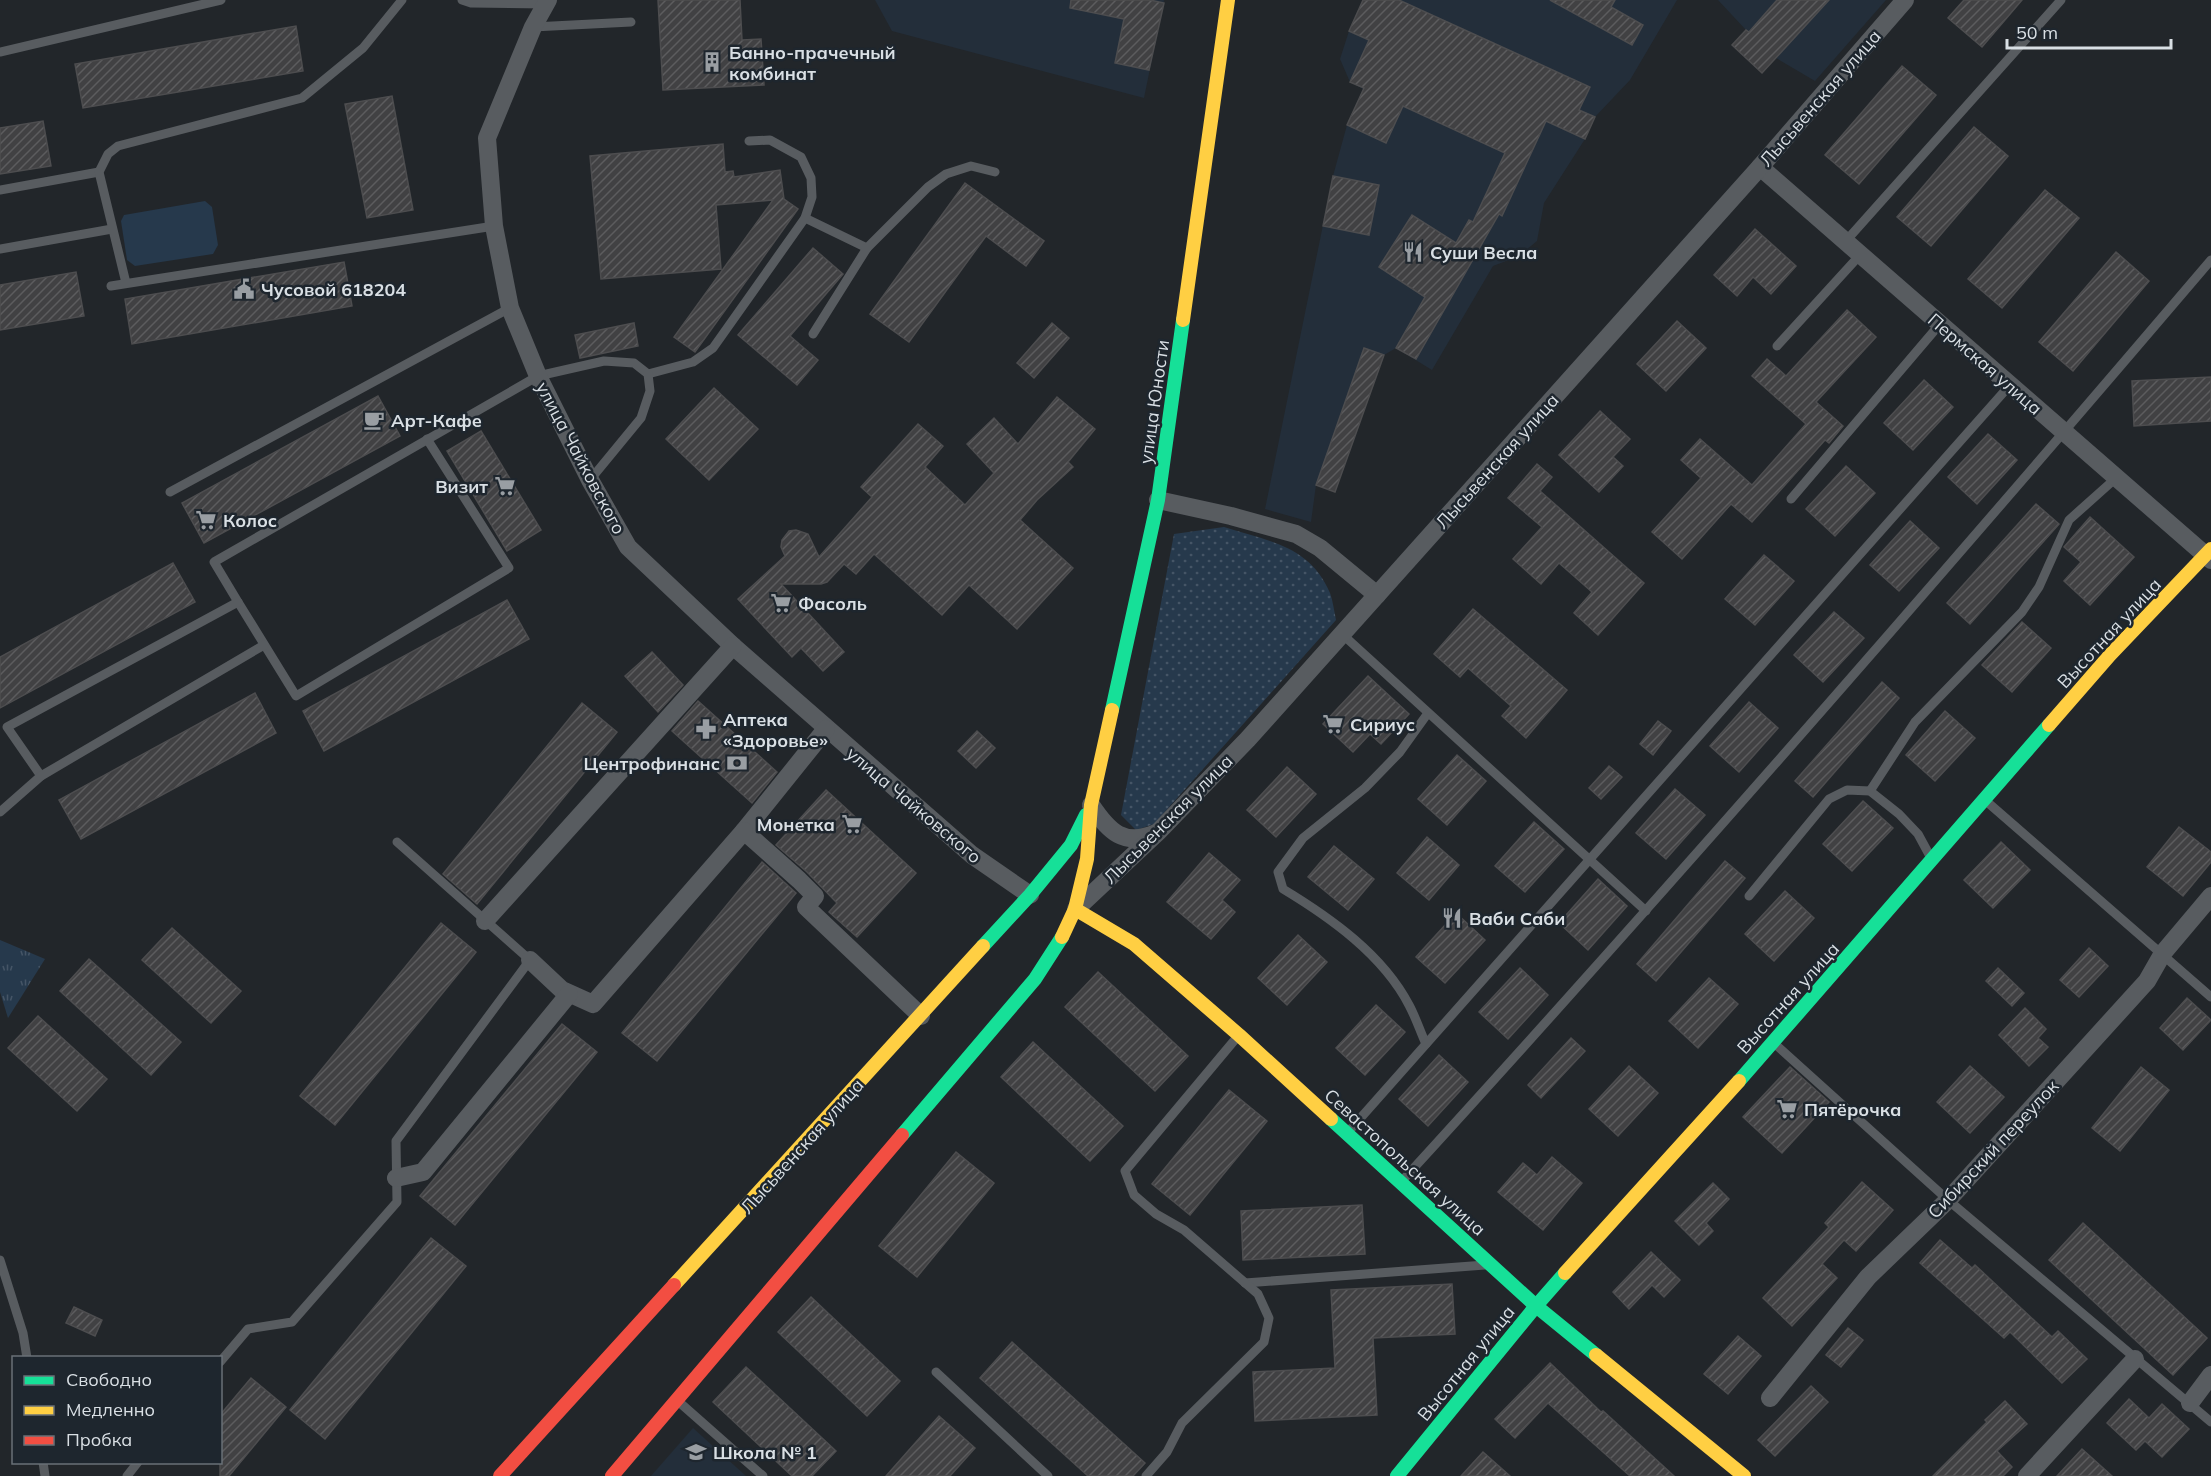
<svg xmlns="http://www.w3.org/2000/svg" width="2211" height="1476" font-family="Mulish,sans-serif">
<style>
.built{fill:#232e3a}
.grass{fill:url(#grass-dots)}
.park{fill:url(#park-tufts)}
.pitch{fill:#26394c}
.building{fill:url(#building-hatch);stroke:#4d4d4f;stroke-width:1.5}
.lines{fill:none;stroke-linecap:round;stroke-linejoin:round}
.lane{stroke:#585c60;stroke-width:9}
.street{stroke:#585c60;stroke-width:18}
.fast{stroke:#16e098;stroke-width:14}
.slow{stroke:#ffcf43;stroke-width:14}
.jam{stroke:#f24e42;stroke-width:14}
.labels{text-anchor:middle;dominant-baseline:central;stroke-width:5;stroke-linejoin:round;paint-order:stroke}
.poi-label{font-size:18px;font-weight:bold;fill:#d9dfe4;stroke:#1e262e;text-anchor:start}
.street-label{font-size:18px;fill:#d9dfe4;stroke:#1e262e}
</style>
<defs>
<pattern id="grass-dots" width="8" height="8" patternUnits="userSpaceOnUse" patternTransform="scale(1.5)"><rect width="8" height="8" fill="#26394c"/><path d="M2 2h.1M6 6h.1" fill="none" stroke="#455566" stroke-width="1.8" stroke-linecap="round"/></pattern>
<pattern id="park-tufts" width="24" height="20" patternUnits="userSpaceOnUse" patternTransform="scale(1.5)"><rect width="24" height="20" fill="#26394c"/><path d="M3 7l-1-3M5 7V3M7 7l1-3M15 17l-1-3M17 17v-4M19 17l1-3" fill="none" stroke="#455566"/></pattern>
<pattern id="building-hatch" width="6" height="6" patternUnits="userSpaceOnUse" patternTransform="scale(1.5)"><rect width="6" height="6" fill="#414143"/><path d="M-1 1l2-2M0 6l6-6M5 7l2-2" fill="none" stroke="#5c5c5e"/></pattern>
</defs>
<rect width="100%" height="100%" fill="#22262a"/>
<g class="built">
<path d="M875,0H1164L1144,98L892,31Z"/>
<path d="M1363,0H1677L1630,80L1595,117L1585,139L1544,203L1537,241L1519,256L1493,266L1432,370L1396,348L1384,355L1335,492L1316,485L1311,522L1265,509L1333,176L1347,125L1363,89L1350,82L1340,59L1349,31Z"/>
<path d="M1718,0H1886L1815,81L1776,58L1762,73L1732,45L1746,30Z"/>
<path d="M693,1428L746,1476H651Z"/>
</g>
<path class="grass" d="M1224,527C1267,541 1310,545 1330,593C1333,601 1334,611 1336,620L1154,824L1136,830L1121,815L1174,534Z"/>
<path class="park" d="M0,940L45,959L8,1018L0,992Z"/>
<path class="pitch" d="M205,201L212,207L218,245L213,254L135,266L127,260L121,221L124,215Z"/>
<g class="building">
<path d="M658,0H740L742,40L761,39L764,85L663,90Z"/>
<path d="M1071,0H1150L1164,3L1149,70L1115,63L1124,19L1070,8Z"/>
<path d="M1363,0H1399L1590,87L1579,110L1595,117L1585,139L1546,121L1502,216L1499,214L1416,359L1396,348L1425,297L1379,267L1412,215L1456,243L1469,220L1473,222L1505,153L1403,106L1386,143L1347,125L1364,88L1350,82L1369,40L1349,31Z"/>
<path d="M1550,0H1615L1611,7L1643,25L1632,45Z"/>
<path d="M1777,0H1829L1762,73L1732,45L1746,30L1749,32Z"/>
<path d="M1964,0H2022L1982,47L1948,18Z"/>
<path d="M296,26L303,71L83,108L75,64Z"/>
<path d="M1902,66L1936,95L1859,184L1825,155Z"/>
<path d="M392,96L413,210L367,218L345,104Z"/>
<path d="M43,121L51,166L0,174V128Z"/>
<path d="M1974,127L2008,156L1931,246L1897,217Z"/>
<path d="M723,144L725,172L733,171L734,177L780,170L784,199L798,209L695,352L674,337L773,200L716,205L721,269L601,279L590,156Z"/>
<path d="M1333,176L1379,185L1369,235L1323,226Z"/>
<path d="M965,183L1044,241L1026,266L986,236L909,342L870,314Z"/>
<path d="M2045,190L2079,218L2002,308L1968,279Z"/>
<path d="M1755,229L1796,266L1771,294L1753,277L1737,296L1714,275Z"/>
<path d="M813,248L843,274L790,336L818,360L797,385L738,335Z"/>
<path d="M2116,252L2149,281L2073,371L2039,342Z"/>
<path d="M344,262L352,306L132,344L125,299Z"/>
<path d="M76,272L84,316L0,330V285Z"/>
<path d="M1847,310L1876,337L1816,402L1843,426L1829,443L1825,440L1752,522L1731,504L1682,559L1652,532L1701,478L1681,460L1700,439L1752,485L1806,424L1752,376L1767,359L1786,376Z"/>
<path d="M1677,321L1706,348L1666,391L1637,364Z"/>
<path d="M634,323L638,346L580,358L575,335Z"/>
<path d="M1052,323L1069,338L1034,378L1017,363Z"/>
<path d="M1364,348L1384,355L1335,492L1316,485Z"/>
<path d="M2211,377V421L2134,426L2132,381Z"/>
<path d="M1924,380L1953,407L1913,450L1884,423Z"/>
<path d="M714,388L758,429L709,480L666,439Z"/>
<path d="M378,396L400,436L204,543L182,503Z"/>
<path d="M1057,397L1095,429L1068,462L1073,467L1037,500L1020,520L1073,568L1017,629L969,585L942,615L874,554L856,574L844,564L827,582L821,584H781L844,652L823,671L801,648L792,657L738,599L785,556L781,547L782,540L789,531L796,530L808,534L819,557L872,497L861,487L918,424L943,446L925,467L965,505L994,473L967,444L994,418L1018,444Z"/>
<path d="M1600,411L1630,439L1613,457L1623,466L1599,492L1559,455Z"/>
<path d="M481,431L541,530L507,551L447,451Z"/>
<path d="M1988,434L2017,460L1977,504L1948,477Z"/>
<path d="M1537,464L1552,477L1540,491L1644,583L1598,635L1574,613L1592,592L1559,563L1541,584L1513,559L1542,527L1508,498Z"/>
<path d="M1846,466L1875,493L1835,536L1806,509Z"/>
<path d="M2036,504L2059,524L1970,624L1947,603Z"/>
<path d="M2090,517L2134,557L2090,605L2064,581L2081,562L2064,547Z"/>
<path d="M1910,521L1939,548L1899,591L1870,565Z"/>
<path d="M1764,555L1794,581L1755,625L1725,599Z"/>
<path d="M173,563L195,602L0,708V657Z"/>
<path d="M507,600L529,639L324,751L303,711Z"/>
<path d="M1473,609L1567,690L1526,738L1502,716L1511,706L1468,668L1460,677L1434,654Z"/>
<path d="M1834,612L1864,638L1823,682L1794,655Z"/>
<path d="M2022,622L2051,648L2012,692L1982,665Z"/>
<path d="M652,652L683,685L658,712L625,676Z"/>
<path d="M1368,676L1409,714L1381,744L1370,734L1353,752L1323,724Z"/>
<path d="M1882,682L1899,698L1813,797L1795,781Z"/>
<path d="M255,693L276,733L81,839L59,800Z"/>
<path d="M698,701L777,772L752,803L672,731Z"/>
<path d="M1749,702L1778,728L1739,772L1710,746Z"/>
<path d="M582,703L617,732L477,904L443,874Z"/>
<path d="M1945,711L1975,738L1935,781L1906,755Z"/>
<path d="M1658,721L1671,731L1653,755L1640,744Z"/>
<path d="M977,731L995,748L976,768L958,751Z"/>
<path d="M1457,755L1486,781L1447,825L1418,799Z"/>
<path d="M1609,766L1622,777L1601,799L1589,788Z"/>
<path d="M1287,767L1316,794L1276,837L1247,810Z"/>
<path d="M1675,789L1705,815L1666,859L1636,833Z"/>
<path d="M826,790L916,873L857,937L829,912L837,903L807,872L776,845Z"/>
<path d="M1863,801L1893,828L1852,871L1823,844Z"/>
<path d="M1534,822L1564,849L1525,892L1495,866Z"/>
<path d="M2179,827L2211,852V862L2183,896L2147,867Z"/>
<path d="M1427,837L1459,865L1429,900L1397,873Z"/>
<path d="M2001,842L2030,870L1993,908L1964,880Z"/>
<path d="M1334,846L1374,879L1348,910L1308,877Z"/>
<path d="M1209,853L1240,880L1222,900L1235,912L1211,939L1167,902Z"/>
<path d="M1725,861L1745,878L1656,981L1637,964Z"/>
<path d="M762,862L796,893L657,1061L622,1033Z"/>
<path d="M1598,879L1627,906L1588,950L1559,923Z"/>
<path d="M1785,891L1814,918L1774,961L1745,934Z"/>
<path d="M1456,913L1485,940L1445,983L1416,957Z"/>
<path d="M441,923L476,952L335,1125L300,1096Z"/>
<path d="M172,928L241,991L211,1023L142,960Z"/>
<path d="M1298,935L1327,962L1287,1005L1258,978Z"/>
<path d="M2089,948L2108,966L2079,997L2060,980Z"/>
<path d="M89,959L181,1042L151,1075L60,991Z"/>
<path d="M1520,968L1548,995L1508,1039L1479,1012Z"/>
<path d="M1998,968L2024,993L2012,1006L1986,981Z"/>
<path d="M1098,972L1188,1056L1155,1091L1065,1007Z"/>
<path d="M1709,978L1738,1004L1698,1048L1669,1021Z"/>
<path d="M2187,998L2211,1020L2183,1050L2160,1028Z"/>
<path d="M1376,1005L1405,1032L1365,1075L1336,1048Z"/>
<path d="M2025,1008L2046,1029L2038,1038L2048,1047L2029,1066L1999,1035Z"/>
<path d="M38,1016L107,1079L77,1111L8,1048Z"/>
<path d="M562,1024L597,1052L455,1225L420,1196Z"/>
<path d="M1571,1038L1585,1051L1541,1098L1528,1085Z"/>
<path d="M1033,1042L1123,1126L1090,1161L1001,1077Z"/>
<path d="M1439,1055L1468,1082L1428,1126L1399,1099Z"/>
<path d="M1629,1066L1658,1093L1618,1136L1589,1109Z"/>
<path d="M1970,1066L2004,1097L1970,1133L1937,1102Z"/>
<path d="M1790,1067L1829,1102L1782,1153L1743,1117Z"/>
<path d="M2141,1067L2169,1090L2120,1151L2092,1128Z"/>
<path d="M1229,1090L1267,1121L1190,1215L1152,1184Z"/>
<path d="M956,1152L994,1183L917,1277L879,1246Z"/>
<path d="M1552,1157L1582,1183L1543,1230L1498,1192L1523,1163L1537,1175Z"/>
<path d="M1862,1182L1893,1210L1856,1251L1844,1240L1822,1264L1837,1278L1792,1326L1763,1298L1829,1227L1825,1223Z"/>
<path d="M1713,1183L1729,1199L1706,1223L1713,1231L1699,1245L1675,1221Z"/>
<path d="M1362,1205L1365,1254L1243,1260L1241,1211Z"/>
<path d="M2083,1223L2207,1338L2173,1375L2049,1260Z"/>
<path d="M431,1238L466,1266L325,1439L290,1410Z"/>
<path d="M1940,1240L1972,1268L1975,1265L2052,1337L2058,1331L2087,1359L2062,1383L2010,1332L2004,1338L1920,1263Z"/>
<path d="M1651,1252L1680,1280L1664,1297L1652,1285L1629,1309L1613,1292Z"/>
<path d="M1452,1284L1455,1334L1373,1338L1377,1415L1255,1421L1253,1372L1335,1368L1331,1290Z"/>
<path d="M811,1297L900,1381L867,1416L778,1332Z"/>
<path d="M74,1307L102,1320L95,1336L66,1323Z"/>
<path d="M1848,1328L1863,1340L1841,1367L1826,1355Z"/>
<path d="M1738,1336L1761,1356L1728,1394L1704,1374Z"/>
<path d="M1012,1342L1145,1463L1133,1476H1088L980,1378Z"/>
<path d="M1550,1363L1601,1412L1603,1411L1674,1476H1630L1548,1403L1515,1438L1495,1419Z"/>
<path d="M746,1367L836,1451L812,1476H792L713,1402Z"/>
<path d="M251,1378L286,1407L229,1476H220V1415Z"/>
<path d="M1811,1386L1828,1402L1775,1456L1758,1440Z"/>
<path d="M2129,1399L2149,1418L2162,1404L2189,1429L2162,1457L2145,1441L2136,1450L2107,1423Z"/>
<path d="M2005,1401L2027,1424L1997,1451L2012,1467L2003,1476H1933L1987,1422L1985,1420Z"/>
<path d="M939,1416L975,1448L950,1476H886Z"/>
<path d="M2082,1449L2112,1476H2057Z"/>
<path d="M1483,1452L1510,1476H1461Z"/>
</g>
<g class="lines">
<g class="lane">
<path d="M462,0L471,3L545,4"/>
<path d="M533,27L631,22"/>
<path d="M0,52L221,0"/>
<path d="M0,190L99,172"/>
<path d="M805,218L867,248"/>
<path d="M1845,242L2061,0"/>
<path d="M0,249L112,229"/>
<path d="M126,283L99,172L108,154L118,146L302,98L363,48L402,0"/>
<path d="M111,286L494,226"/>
<path d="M813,334L867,248L928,187L946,174L971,166L995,172"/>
<path d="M1777,346L1860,255"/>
<path d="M648,374L693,362L713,348L805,218L812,197L811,178L801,157L770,140L749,141"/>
<path d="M170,492L510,308"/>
<path d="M1791,499L1940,324"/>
<path d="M238,602L296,696L509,568L427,439"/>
<path d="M1342,634L1646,911"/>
<path d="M41,776L7,727L238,602L214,562L538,376L604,361L634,363L648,374L650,391L641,418L590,480"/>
<path d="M1870,791L1915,722L2022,612L2039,587L2069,520L2116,478"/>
<path d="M1986,801L2211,997"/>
<path d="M0,812L41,776L264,645"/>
<path d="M1749,896L1829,799L1847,790L1870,791L1899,814L1918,834L1931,858"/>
<path d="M1426,1044C1420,1031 1416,1018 1409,1005C1383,955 1331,918 1283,889L1278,872L1303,838L1365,788L1400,752L1428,713"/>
<path d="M1775,1044L1948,1200L2211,1422"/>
<path d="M1349,1131L2010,385"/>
<path d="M1401,1182C1677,880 1946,571 2211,260"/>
<path d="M0,1260L23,1333L27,1358"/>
<path d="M1245,1283L1485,1265"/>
<path d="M220,1362L248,1329L292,1322L397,1202L396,1141L530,960L397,842"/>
<path d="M936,1372L1048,1476"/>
<path d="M679,1402L763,1476"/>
<path d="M43,1462L45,1476"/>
<path d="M127,1476L138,1462"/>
<path d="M1146,1476L1167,1452L1182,1423L1264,1342L1269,1318L1258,1294L1184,1230L1156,1214L1134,1195L1125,1171L1238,1036"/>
</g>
<g class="street">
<path d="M548,0L533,27L487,138L494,226L510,308L538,376L590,480L628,547L733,646L972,855L1030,895"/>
<path d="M1760,167L2211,560"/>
<path d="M1158,500L1231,516L1296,534L1320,548L1377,595"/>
<path d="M826,729L744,831L799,880L815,896L806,907L921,1016"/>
<path d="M1091,805C1109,832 1124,847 1156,833"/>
<path d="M1076,909L1158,832L1248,739L1760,167L1905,0"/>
<path d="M485,921L733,646"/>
<path d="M530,960L562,990L593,1004L744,831"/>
<path d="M396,1178L423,1172L569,994"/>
<path d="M1770,1398L1868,1277L1948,1200L2147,981L2163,953L2211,896"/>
<path d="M2190,1403L2211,1375"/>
<path d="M2027,1476L2135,1359"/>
</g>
<g class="fast">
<path d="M1112,710L1158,500L1183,320"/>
<path d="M983,946L1030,895L1071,845L1086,815"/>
<path d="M1739,1081L2049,725"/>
<path d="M1331,1119L1536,1306L1596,1355"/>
<path d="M902,1135L1035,979L1062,937"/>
<path d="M1397,1476L1536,1306L1565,1273"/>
</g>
<g class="slow">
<path d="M1183,320L1228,0"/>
<path d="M2049,725L2110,655L2211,549"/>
<path d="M1075,909L1134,944L1239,1035L1331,1119"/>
<path d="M1062,937L1075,909L1087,859L1091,805L1112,710"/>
<path d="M1565,1273L1739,1081"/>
<path d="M674,1285L983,946"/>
<path d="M1596,1355L1744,1476"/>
</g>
<g class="jam">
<path d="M500,1476L674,1285"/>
<path d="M612,1476L902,1135"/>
</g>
</g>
<defs>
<g id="building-bare" transform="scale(1.62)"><path d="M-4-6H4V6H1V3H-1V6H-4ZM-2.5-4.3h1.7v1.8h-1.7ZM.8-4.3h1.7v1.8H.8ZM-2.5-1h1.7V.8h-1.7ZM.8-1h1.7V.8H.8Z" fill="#999ea3" stroke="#1e262e" stroke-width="2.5" paint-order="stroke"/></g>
<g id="restaurant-bare" transform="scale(1.62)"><path d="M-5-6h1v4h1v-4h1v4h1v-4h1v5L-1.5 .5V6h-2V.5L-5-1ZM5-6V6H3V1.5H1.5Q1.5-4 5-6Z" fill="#999ea3" stroke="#1e262e" stroke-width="2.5" paint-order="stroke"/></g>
<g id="civic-bare" transform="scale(1.62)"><path d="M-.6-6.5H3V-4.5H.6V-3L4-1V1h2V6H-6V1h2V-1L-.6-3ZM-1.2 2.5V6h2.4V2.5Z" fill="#999ea3" stroke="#1e262e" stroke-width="2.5" paint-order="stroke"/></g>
<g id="cafe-bare" transform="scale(1.62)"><path d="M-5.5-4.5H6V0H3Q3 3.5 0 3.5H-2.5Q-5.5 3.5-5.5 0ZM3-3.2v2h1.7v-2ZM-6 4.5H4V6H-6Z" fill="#999ea3" stroke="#1e262e" stroke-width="2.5" paint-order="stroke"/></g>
<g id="supermarket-bare" transform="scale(1.62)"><path d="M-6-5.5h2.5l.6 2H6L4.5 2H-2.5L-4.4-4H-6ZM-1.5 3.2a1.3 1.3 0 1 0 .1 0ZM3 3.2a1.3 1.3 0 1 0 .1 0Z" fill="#999ea3" stroke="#1e262e" stroke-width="2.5" paint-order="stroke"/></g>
<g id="pharmacy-bare" transform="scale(1.62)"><path d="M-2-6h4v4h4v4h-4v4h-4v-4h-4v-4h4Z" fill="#999ea3" stroke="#1e262e" stroke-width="2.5" paint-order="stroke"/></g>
<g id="bank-bare" transform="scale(1.62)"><path d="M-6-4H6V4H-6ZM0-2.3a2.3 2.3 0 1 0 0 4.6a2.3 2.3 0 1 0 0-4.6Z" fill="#999ea3" stroke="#1e262e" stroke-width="2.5" paint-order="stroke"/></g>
<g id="school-bare" transform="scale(1.62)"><path d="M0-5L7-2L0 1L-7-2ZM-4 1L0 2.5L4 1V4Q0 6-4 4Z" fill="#999ea3" stroke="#1e262e" stroke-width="2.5" paint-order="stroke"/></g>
</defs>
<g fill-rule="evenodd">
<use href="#building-bare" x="712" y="62"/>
<use href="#restaurant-bare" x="1413" y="252"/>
<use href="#civic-bare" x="244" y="289"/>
<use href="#cafe-bare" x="374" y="420"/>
<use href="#supermarket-bare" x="505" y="486"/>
<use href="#supermarket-bare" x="206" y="520"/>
<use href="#supermarket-bare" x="781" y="603"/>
<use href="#supermarket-bare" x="1333" y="724"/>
<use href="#pharmacy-bare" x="706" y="729"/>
<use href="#bank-bare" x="737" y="763"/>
<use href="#supermarket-bare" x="852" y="824"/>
<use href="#restaurant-bare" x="1452" y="918"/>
<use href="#supermarket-bare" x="1787" y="1109"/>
<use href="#school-bare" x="696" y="1452"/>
</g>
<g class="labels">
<g class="poi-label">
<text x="729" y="52">Банно-прачечный<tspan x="729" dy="21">комбинат</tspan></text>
<text x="1430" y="252">Суши Весла</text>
<text x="261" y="289">Чусовой 618204</text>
<text x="391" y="420">Арт-Кафе</text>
<text x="488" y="486" text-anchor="end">Визит</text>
<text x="223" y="520">Колос</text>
<text x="798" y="603">Фасоль</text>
<text x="723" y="719">Аптека<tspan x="723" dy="21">«Здоровье»</tspan></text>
<text x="1350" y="724">Сириус</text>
<text x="720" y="763" text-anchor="end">Центрофинанс</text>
<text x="835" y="824" text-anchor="end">Монетка</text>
<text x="1469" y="918">Ваби Саби</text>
<text x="1804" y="1109">Пятёрочка</text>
<text x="713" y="1452">Школа № 1</text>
</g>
<g class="street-label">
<text transform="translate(1820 98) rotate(-49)">Лысьвенская улица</text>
<text transform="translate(1985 364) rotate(41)">Пермская улица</text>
<text transform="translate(1154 402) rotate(-82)">улица Юности</text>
<text transform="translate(581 458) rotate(62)">улица Чайковского</text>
<text transform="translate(1497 461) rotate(-48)">Лысьвенская улица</text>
<text transform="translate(2109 633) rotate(-47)">Высотная улица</text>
<text transform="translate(914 805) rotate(40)">улица Чайковского</text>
<text transform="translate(1168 819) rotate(-45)">Лысьвенская улица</text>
<text transform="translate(1788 998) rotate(-48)">Высотная улица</text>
<text transform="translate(802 1146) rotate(-48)">Лысьвенская улица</text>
<text transform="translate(1993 1149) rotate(-47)">Сибирский переулок</text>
<text transform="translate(1405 1162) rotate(42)">Севастопольская улица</text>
<text transform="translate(1466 1363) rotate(-51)">Высотная улица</text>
</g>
</g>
<rect x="12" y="1356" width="210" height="108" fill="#1e262e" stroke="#697077" stroke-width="1.5"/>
<rect x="24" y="1376" width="30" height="9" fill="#16e098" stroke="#697077" stroke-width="1.5"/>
<text x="66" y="1386" font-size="18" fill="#d9dfe4">Свободно</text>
<rect x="24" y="1406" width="30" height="9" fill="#ffcf43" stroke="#697077" stroke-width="1.5"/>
<text x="66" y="1416" font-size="18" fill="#d9dfe4">Медленно</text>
<rect x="24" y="1436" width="30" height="9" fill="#f24e42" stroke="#697077" stroke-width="1.5"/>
<text x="66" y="1446" font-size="18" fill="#d9dfe4">Пробка</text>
<path d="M2007 39v9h164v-9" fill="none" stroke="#d9dfe4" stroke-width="3"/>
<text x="2016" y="39" font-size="18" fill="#d9dfe4" stroke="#1e262e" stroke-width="4.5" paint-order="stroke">50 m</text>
</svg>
